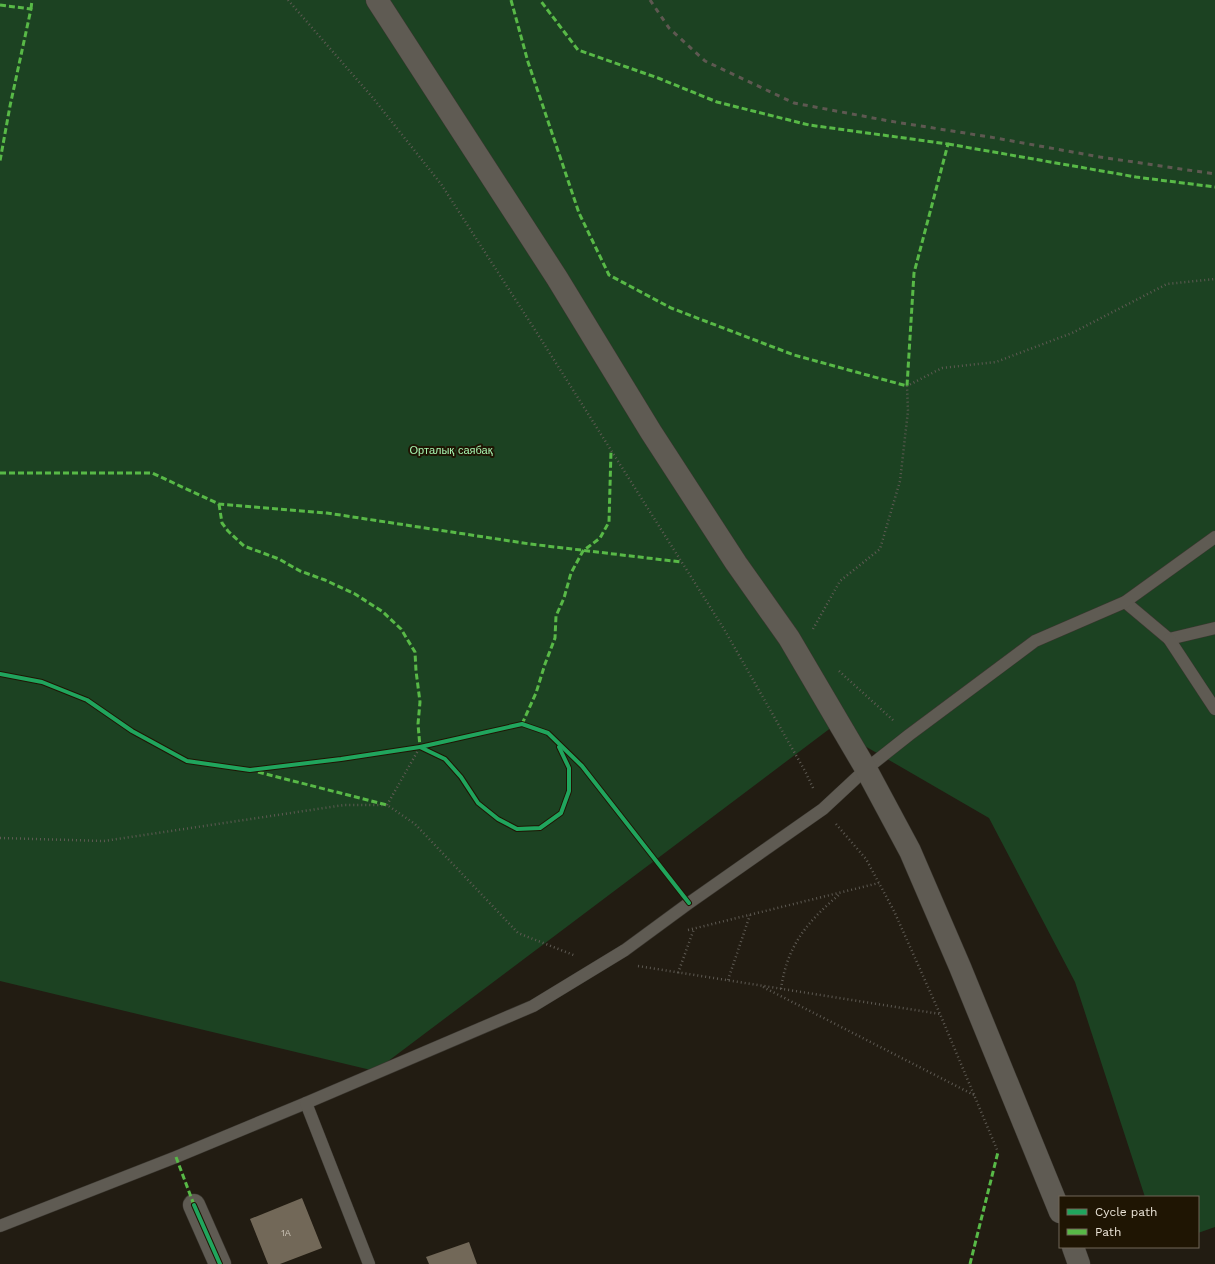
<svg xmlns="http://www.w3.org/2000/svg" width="1215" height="1264" font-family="'Work Sans',sans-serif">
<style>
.green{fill:#1c4222}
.building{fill:#726858}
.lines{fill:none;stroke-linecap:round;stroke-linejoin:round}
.lane-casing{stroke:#3b3730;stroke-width:13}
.street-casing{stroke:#3b3730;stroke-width:23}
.secondary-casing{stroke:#3b3730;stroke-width:23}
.path{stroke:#5e5a53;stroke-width:2.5;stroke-dasharray:1 3;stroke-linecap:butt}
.lane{stroke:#5f5b53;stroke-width:12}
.street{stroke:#5f5b53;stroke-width:22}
.secondary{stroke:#5f5b53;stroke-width:22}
.rail{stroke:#5e5851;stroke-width:3;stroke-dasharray:5 5;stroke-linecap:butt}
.quiet{stroke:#58b947;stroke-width:3;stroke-dasharray:6 3;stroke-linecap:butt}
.cycleway-casing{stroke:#1f1503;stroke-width:6}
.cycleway{stroke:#20a55d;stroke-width:4}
.labels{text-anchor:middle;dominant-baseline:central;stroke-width:4;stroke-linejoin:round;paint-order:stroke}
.number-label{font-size:9px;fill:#ccc4b7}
.park-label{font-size:11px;fill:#a8f6b2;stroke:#1f1503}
</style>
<rect width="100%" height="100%" fill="#221c12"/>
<path class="green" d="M0,0H1215V1227L1198,1233V1197H1145L1075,982L989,818L832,727L375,1071L0,981Z"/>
<g class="building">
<path d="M302,1198L322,1248L280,1264H268L250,1219Z"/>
<path d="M469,1242L477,1264H429L426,1257Z"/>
</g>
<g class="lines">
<g class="lane-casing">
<g id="lane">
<path d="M1125,602L1169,639L1215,628"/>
<path d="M1169,639L1215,709"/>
<path d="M0,1226L176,1157L306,1103"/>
<path d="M369,1264L306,1103L533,1006L625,950L689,903L823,809L866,769L909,735L1035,641L1125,602L1215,537"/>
</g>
</g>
<g class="street-casing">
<path id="street" d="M194,1205L220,1264"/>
</g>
<g class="secondary-casing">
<g id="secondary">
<path d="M377,0L557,278L651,432L736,563L789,638L866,769L910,851L960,967L1060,1212"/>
<path d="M1073,1247L1079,1264"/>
</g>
</g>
<g class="path">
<path d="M288,0L373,98L441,184L537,333L724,629L805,771L814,790"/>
<path d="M813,629L840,581L880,549L900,481L908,411L907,386L942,368L996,362L1072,333L1167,284L1215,279"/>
<path d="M839,671L894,721"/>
<path d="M387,805L420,747"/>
<path d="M836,824L866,859L894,911L940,1014L998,1152"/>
<path d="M0,838L104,841L344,805H387L415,824L518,933L576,956"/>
<path d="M688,930L879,883"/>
<path d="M638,966L940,1014"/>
<path d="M678,973L694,929"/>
<path d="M728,980L750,915"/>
<path d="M763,987L974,1095"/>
<path d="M781,989C787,945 808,921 840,894"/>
</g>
<use href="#lane" class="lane"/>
<use href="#street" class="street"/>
<use href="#secondary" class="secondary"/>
<path class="rail" d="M650,0L669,28L705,61L794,103L889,121L990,137L1100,157L1215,174"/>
<g class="quiet">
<path d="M511,0L528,62L579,213L609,275L671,308L794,355L907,386L914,273L948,144L809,125L717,102L658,78L578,50L540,0"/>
<path d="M0,5L31,9L10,106L0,161"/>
<path d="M31,9L32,0"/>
<path d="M948,144L1136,177L1215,187"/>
<path d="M0,473H152L219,504L327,513L530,544L681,562"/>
<path d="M219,504L222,523L228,531L244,546L279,559L300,571L325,580L355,594L383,612L401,629L415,652L416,671L420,702L418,724L420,747"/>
<path d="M522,724L536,693L545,664L555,638L556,616L564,598L571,573L583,551L600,538L609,522L611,451"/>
<path d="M258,772L387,805"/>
<path d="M176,1157L194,1205"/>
<path d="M970,1264L998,1152"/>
</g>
<g class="cycleway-casing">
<g id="cycleway">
<path d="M0,674L42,682L87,700L132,731L187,761L250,770L341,759L420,747L522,724L548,733L582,766L689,903"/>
<path d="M420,747L445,759L461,777L478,803L498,819L517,829L540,828L561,813L569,791V768L559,747"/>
<path d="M194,1205L220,1264"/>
</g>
</g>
<use href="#cycleway" class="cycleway"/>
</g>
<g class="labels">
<g class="number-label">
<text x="286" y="1233">1А</text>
</g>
<g class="park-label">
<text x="451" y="450">Орталық саябақ</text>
</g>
</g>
<rect x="1059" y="1196" width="140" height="52" fill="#1f1503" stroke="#706758"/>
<rect x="1067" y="1209" width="20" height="6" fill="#20a55d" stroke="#706758"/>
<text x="1095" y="1216" font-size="12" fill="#eae3d7">Cycle path</text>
<rect x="1067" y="1229" width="20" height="6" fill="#58b947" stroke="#706758"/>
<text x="1095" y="1236" font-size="12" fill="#eae3d7">Path</text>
</svg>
